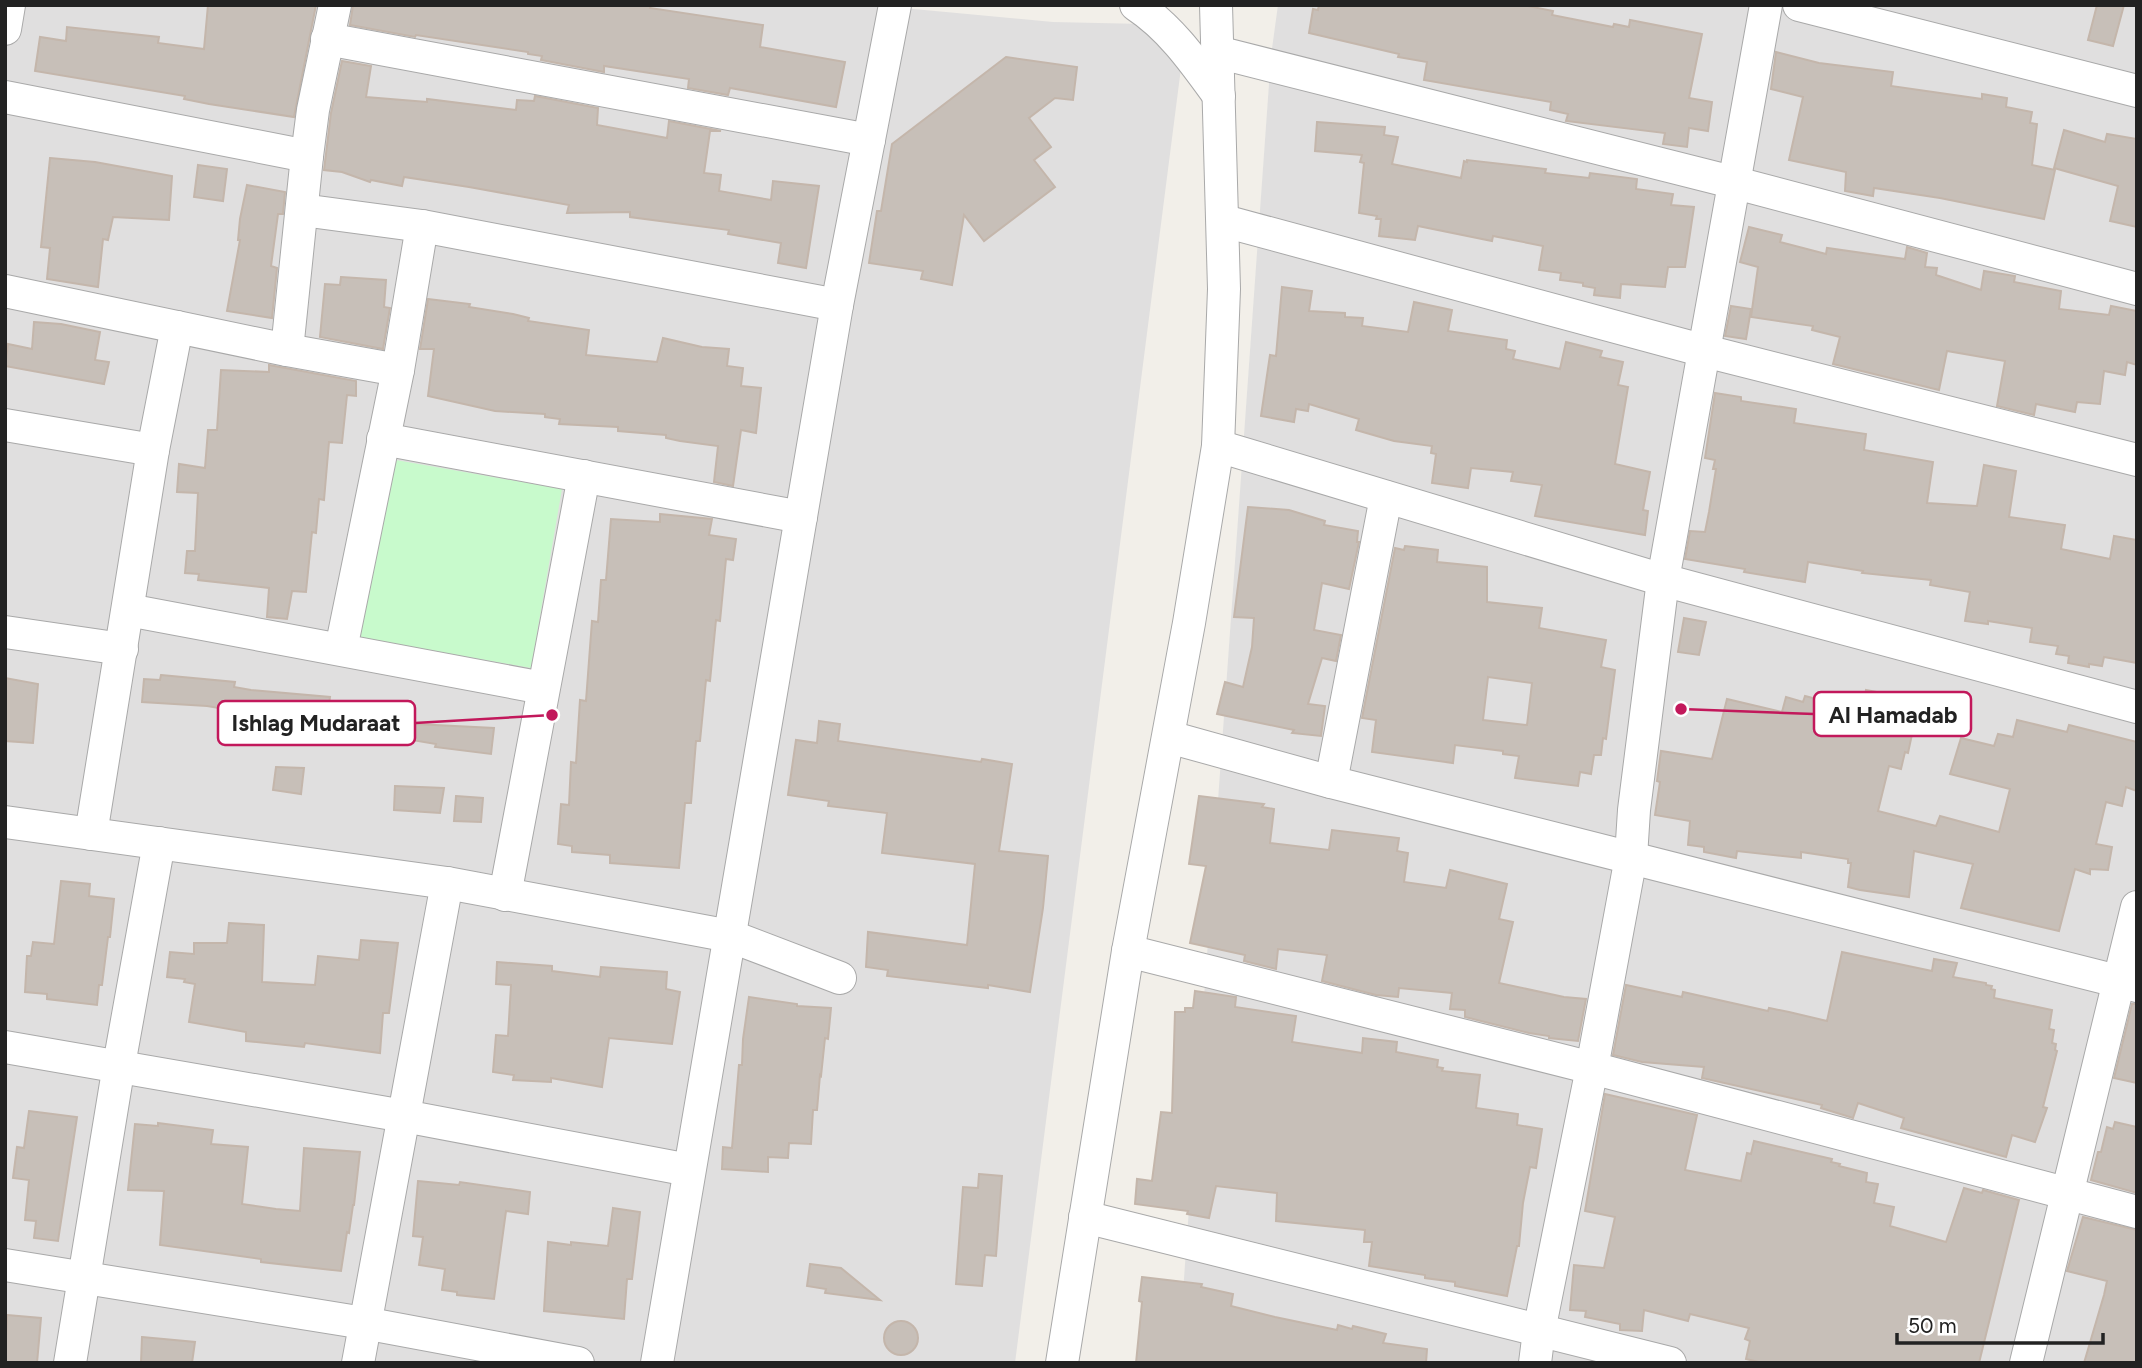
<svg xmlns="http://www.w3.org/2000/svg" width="2142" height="1368" font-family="Figtree,sans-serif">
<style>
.residential{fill:#e0dfdf}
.park{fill:#c8facc}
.building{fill:#c7bfb8;stroke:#c4b6ab;stroke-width:2;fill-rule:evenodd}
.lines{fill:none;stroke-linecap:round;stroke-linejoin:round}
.street-casing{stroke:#a9a9a9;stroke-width:34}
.street{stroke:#fff;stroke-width:32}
.leader{fill:none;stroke:#c2185b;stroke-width:2.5}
.callout-dot{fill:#c2185b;stroke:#fff;stroke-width:2.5}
.callout{fill:#fff;stroke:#c2185b;stroke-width:2.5}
.callout-label{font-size:23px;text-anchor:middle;font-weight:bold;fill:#222}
</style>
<rect width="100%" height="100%" fill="#f2efe9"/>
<g class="residential">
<path d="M5,5H871L1053,22L1144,24L1181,68L1015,1363H5Z"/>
<path d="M1278,5H2137V1363H1178L1271,56Z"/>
</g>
<path class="park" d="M390,459L562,489L531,668L358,638Z"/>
<g class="building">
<path d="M208,5H316L294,117L209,104L184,99L185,96L35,71L40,37L66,41L67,27L159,37L158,43L204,49Z"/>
<path d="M353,5H651L650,8L763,25L760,47L845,62L836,107L730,88L728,95L688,88L689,79L604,66V72L541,60L542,56L528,54V52L416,35L415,37L350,25Z"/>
<path d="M1319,5H1523L1553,11L1552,15L1613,27L1614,24L1629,27L1630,20L1702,34L1689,98L1712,102L1708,131L1689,128L1687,147L1663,144L1665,133L1566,121L1568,114L1550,110L1551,102L1424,80L1427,62L1398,57L1399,54L1309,33L1313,9L1318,10Z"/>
<path d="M2097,5H2124L2113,46L2088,40Z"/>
<path d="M1776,52L1819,63L1893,72L1891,86L1982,99V94L2007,98L2006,107L2032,112L2030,123L2037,124L2032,165L2055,170L2044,219L1940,198L1874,188L1873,196L1845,191L1846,172L1789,160L1803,97L1771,89Z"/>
<path d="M1006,57L1077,67L1073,100L1055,98L1029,118L1051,147L1034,160L1055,187L984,241L964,215L952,285L921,279L923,271L869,263L877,211H881L892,144Z"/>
<path d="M342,61L371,66L366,97L427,102V99L516,110L517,100L534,101L535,96L598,108L597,125L667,138L669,121L721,131H710L704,173L721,175L719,191L771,200L773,181L819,186L806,268L778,263L781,243L728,234L729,230L630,217V212L567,213L569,205L469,187L404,177L402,186L371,180L370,182L342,172L324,170L331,113Z"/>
<path d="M1317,122L1385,127L1384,135L1398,137L1392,164L1461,178L1464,161L1467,162V160L1546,169L1545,173L1589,178L1590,173L1637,179L1636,189L1673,194L1671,205L1694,207L1685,267H1668L1665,287L1621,284L1620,298L1594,295L1595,288L1583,286V283L1560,280L1561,273L1539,270L1543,246L1493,236L1492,241L1418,226L1415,240L1379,236L1381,219H1376L1377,216L1359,213L1364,163L1360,162L1362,155L1315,151Z"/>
<path d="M2064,130L2105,142L2107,134L2137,139V227L2110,221L2118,186L2054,168Z"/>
<path d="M50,158L95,162L172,176L169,220L113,217L108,240L103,239L98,287L47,279L50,248L41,247Z"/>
<path d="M198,165L227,169L223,201L194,197Z"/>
<path d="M247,185L285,192L283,214H278L271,266L277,268L272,318L227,311L240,240H238L240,219Z"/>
<path d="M1749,227L1782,235L1780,242L1826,254L1827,248L1905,259L1907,247L1927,253L1925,267L1937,268L1936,275L1981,290L1984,271L2015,276L2014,282L2061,291L2059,309L2109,315L2111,306L2137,311V365L2127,362L2125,375L2104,371L2100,404L2077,402L2075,412L2036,404L2034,415L1997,406L2005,361L1947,351L1939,390L1833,364L1840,337L1812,330L1813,326L1751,317L1758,267L1740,262Z"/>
<path d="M341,277L386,280L384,307L390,308L383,349L320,337L325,284L340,285Z"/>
<path d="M1282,287L1312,291L1309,311L1345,313V317L1363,318L1362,326L1408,332L1414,302L1452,310L1448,331L1507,340L1506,349L1515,351L1513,359L1560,369L1566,342L1602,351L1600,357L1623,362L1618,385L1628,387L1615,464L1650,472L1643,510L1648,511L1645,535L1535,516L1542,485L1511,481L1513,472L1471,468L1468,488L1432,483L1436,454L1431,453L1432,446L1394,441L1356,430L1359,419L1309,404L1308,411L1296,409L1294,422L1261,416L1270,355L1276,356Z"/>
<path d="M428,299L470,304L469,307L513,314L529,318L528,321L589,330L586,355L657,362L663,338L702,347L729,349L727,366L743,368L741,386L761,388L756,433L741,430L733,486L714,482L718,446L680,441L666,438V435L618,431V427L559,424L560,419L545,417V414L495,411L428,396L434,349H420Z"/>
<path d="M1731,306L1751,309L1746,339L1725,336Z"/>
<path d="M34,322L61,324L100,332L95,360L109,362L104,384L5,366L8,344L32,349Z"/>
<path d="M269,365L356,381V396L347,395L342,443L329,442L324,500L319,499L316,533L312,532L306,592L292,591L287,619L267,617L269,588L198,580L199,574L185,573L187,551H195L198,493L177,492L179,464L205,468L208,430H217L221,370L269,372Z"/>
<path d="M1715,393L1741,397V401L1796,409L1794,423L1866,434L1864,450L1933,462L1927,503L1977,506L1984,465L2016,471L2009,517L2065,525L2061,549L2110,559L2114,536L2137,540V663L2104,657L2102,666L2089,664V667L2068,663L2069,656L2056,654L2058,646L2030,642L2032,628L1988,621V624L1965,621L1970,592L1930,585L1931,580L1862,573L1863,571L1808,562L1805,582L1744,572L1745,569L1685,559L1690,531L1705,532L1709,512L1716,469H1713L1715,460L1705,458Z"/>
<path d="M1248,507L1289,510L1325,521L1324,525L1358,531L1357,542H1359L1349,589L1322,583L1314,630L1341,635L1336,661L1322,658L1308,704L1325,706L1321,736L1292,733L1294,730L1217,714L1225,682L1243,687L1252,647L1254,618L1234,617Z"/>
<path d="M660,514L712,519L709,535L736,539L733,560L726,559L720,621L716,620L710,681L706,680L700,741H696L691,803H685L679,868L610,863V855L572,852V846L558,844L561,804L569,805L571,762L576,763L580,700L586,701L592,621L598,622L601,580H606L611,519L660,522Z"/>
<path d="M1405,546L1438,550L1437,562L1487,567V602L1542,608L1539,628L1606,640L1601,667L1615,670L1606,739L1603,738L1601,755H1594L1591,774L1580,772L1578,786L1515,778L1519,756L1503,754V751L1455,745L1453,763L1372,752L1376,720L1362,718L1395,548L1404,550ZM1488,677L1532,683L1527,725L1483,720Z"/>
<path d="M1684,618L1706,622L1699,655L1678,652Z"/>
<path d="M161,675L235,682L234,687L251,690L330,697L326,726L249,716V713L207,706L142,702L144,679L160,680Z"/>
<path d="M5,678L38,684L33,743L5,741Z"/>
<path d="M1866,690L1904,697L1898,721L1914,725L1908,753L1905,752L1901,769L1889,766L1878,811L1936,826L1940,816L1999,832L2010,789L1950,774L1961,738L1994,746L1998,734L2013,737L2017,720L2067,732L2069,725L2137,742V791L2126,787L2122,806L2106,802L2096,844L2112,847L2108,870L2090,869V874L2075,869L2059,931L1961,908L1973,864L1914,851L1909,897L1860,890L1848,887L1851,863H1848V859L1801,852V858L1737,851L1736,858L1704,852V847L1688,845L1690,821L1655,815L1660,782L1657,781L1661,751L1712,759L1727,699L1782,712L1786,697L1803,702L1805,696L1862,711Z"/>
<path d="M819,721L840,724L838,741L981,762L982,759L1012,764L999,851L1048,856L1043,908L1030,992L988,985V988L887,976L888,970L866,967L868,932L967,945L975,864L882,853L887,813L828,806L829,801L788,795L796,740L817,743Z"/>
<path d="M395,723L494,728L491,754L435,747L436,744L394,737Z"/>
<path d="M276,767L304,768L301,794L273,790Z"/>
<path d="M395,786L444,788L440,813L394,810Z"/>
<path d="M456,796L483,798L481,822L454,821Z"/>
<path d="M1199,796L1264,804L1262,807L1274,809L1270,843L1329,850L1332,830L1399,838L1397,851L1408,853L1404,882L1446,888L1450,870L1507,884L1499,919L1513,922L1499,983L1564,997L1586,999L1578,1041L1549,1038V1036L1529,1033L1465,1017V1010L1450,1009L1452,993L1399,988L1398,997L1376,995L1322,981L1327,955L1278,949L1276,969L1244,961L1245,955L1190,943L1206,866L1189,864Z"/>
<path d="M61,881L90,884L89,896L114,899L110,937H108L102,985H99L97,1005L47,999V994L25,992L27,956H31L33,942L54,944Z"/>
<path d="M229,923L264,925L262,982L315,985L318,956L359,960L361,940L398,943L389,1013H383L380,1053L305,1043L304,1047L246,1041V1032L189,1022L195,984L184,982L185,979L167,977L170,952L194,954V943H227Z"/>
<path d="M1842,952L1932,971L1934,959L1957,963L1953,977L1986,983V985L1992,986L1991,989L1995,990L1994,998L2052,1010L2049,1029L2054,1030L2052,1043L2056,1044L2055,1050L2057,1051L2043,1107L2047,1108L2035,1142L2012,1135L2006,1157L1901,1128L1904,1118L1858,1103L1853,1118L1821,1108L1822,1105L1702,1078L1704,1067L1642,1062L1613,1055L1626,985L1682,997L1683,992L1768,1011L1769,1008L1789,1012L1827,1021Z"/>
<path d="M497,962L552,966V971L600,977L601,967L667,972L666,989L680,992L672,1044L609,1038L602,1087L551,1078V1082L513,1080L514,1075L493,1072L496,1035L508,1036L511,985L496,984Z"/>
<path d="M1195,991L1236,997L1235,1007L1296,1016L1292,1042L1362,1053L1363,1038L1397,1042L1396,1052L1438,1060L1437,1067L1443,1068L1442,1071L1480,1075L1476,1108L1518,1114L1517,1125L1542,1129L1536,1168L1530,1167L1523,1203L1519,1246H1517L1507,1296L1455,1286V1282L1425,1278V1275L1369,1266L1372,1242H1364L1365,1230L1276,1221L1277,1193L1216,1186L1209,1218L1187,1214L1188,1211L1135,1204L1137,1179L1152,1181L1161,1112L1172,1113L1175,1012H1185V1008H1193Z"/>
<path d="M749,997L797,1004V1006L831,1008L828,1039L825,1038L821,1076L820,1075L817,1110H813L811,1144L789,1143L788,1158L768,1157V1172L722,1169L723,1147L732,1148L739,1065H742L743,1039Z"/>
<path d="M2132,1004H2137V1083L2114,1078Z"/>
<path d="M1605,1094L1697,1115L1685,1170L1741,1181L1747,1153L1751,1154L1754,1141L1832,1159L1831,1162L1840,1164L1839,1166L1867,1173L1866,1182L1878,1184L1874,1203L1894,1207L1890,1226L1946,1242L1964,1188L1982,1193L1983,1190L2019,1200L1979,1363H1763L1746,1359L1750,1341L1745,1339L1749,1328L1690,1314L1688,1321L1644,1310L1642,1331L1620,1330V1324L1585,1317L1586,1311L1570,1310L1574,1265L1604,1268L1615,1217L1585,1211Z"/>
<path d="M29,1111L77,1117L58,1241L34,1238L36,1221L25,1220L29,1180L13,1178L17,1147L24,1148Z"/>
<path d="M2115,1122L2137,1127V1193L2091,1180L2098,1152H2101L2107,1127L2113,1129Z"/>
<path d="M158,1123L213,1130L211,1144L248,1147L242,1204L276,1209L300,1211L304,1148L360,1152L354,1205H353L349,1233L347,1232L341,1271L261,1262V1259L160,1245L164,1191L128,1190L135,1124L158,1126Z"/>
<path d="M979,1174L1002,1176L996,1256L985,1255L982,1286L956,1284L963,1187L978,1188Z"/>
<path d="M418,1181L459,1185L460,1182L530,1192L528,1214L506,1211L494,1299L457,1295V1292L442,1290L445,1269L419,1265L423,1237L413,1236Z"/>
<path d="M613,1208L640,1212L632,1279H627L624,1319L544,1311L548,1242L571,1245V1242L608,1246Z"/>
<path d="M2083,1217L2137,1230V1363H2084L2104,1295L2107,1281L2067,1271Z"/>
<path d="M810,1264L841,1268L880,1300L825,1293L826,1289L807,1286Z"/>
<path d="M1142,1277L1202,1284L1201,1287L1233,1294L1231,1306L1275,1317L1337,1330L1338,1325L1352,1329L1353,1326L1386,1334L1383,1343L1427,1349L1426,1363H1136L1142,1302L1139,1301Z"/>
<path d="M7,1315L41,1318L37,1363H5Z"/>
<circle cx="901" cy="1338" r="17"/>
<path d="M142,1337L195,1342L192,1363H141Z"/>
</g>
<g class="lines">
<g class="street-casing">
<g id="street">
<path d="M1136,5C1171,28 1195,63 1219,96"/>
<path d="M1799,5L2137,91"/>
<path d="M5,29L9,5"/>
<path d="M327,39L869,140"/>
<path d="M1217,52L1736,183L2137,289"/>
<path d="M5,97L307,156"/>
<path d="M302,210L422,226L837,305"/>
<path d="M1224,221L1705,351L2137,460"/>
<path d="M5,291L287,350L398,370"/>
<path d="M287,350L307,156L313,110L335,5"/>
<path d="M5,425L153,450"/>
<path d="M383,439L801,517"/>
<path d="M1218,446L1663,580L2137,707"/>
<path d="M128,610L543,688"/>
<path d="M5,632L122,649"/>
<path d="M341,649L398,370L422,226"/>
<path d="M1169,737L1331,782L2137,986"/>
<path d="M1331,782L1386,497"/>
<path d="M5,822L447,883L730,936L840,978"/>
<path d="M91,834L153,450L177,327"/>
<path d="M505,895L584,476"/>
<path d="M1128,951L1592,1068L2137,1212"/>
<path d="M5,1047L404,1116L689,1170"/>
<path d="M1085,1217L1670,1363"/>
<path d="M5,1265L364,1323L578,1363"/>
<path d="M70,1363L119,1065L159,843"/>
<path d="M358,1363L447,883"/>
<path d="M657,1363L837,305L895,5"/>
<path d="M1062,1363L1128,951L1189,623L1218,446L1224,289L1216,5"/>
<path d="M1535,1363L1539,1331L1592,1068L1631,857L1634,810L1663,580L1766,5"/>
<path d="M2026,1363L2137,907"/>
</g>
</g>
<use href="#street" class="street"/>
</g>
<path class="leader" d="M1681 709L1814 714M552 715L415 723"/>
<g class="callout-dot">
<circle cx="1681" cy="709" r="7"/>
<circle cx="552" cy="715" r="7"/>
</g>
<g class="callout">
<rect x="1814" y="692" width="157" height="44" rx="7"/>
<rect x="218" y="701" width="197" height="44" rx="7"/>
</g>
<g class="callout-label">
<text x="1893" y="723">Al Hamadab</text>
<text x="316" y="731">Ishlag Mudaraat</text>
</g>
<rect width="2142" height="1368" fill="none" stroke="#222222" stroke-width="14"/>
<path d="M1897 1333v10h206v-10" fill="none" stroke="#222222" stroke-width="3.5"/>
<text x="1908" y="1333" font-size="21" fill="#222222" stroke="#ffffff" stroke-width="5" paint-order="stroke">50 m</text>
</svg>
